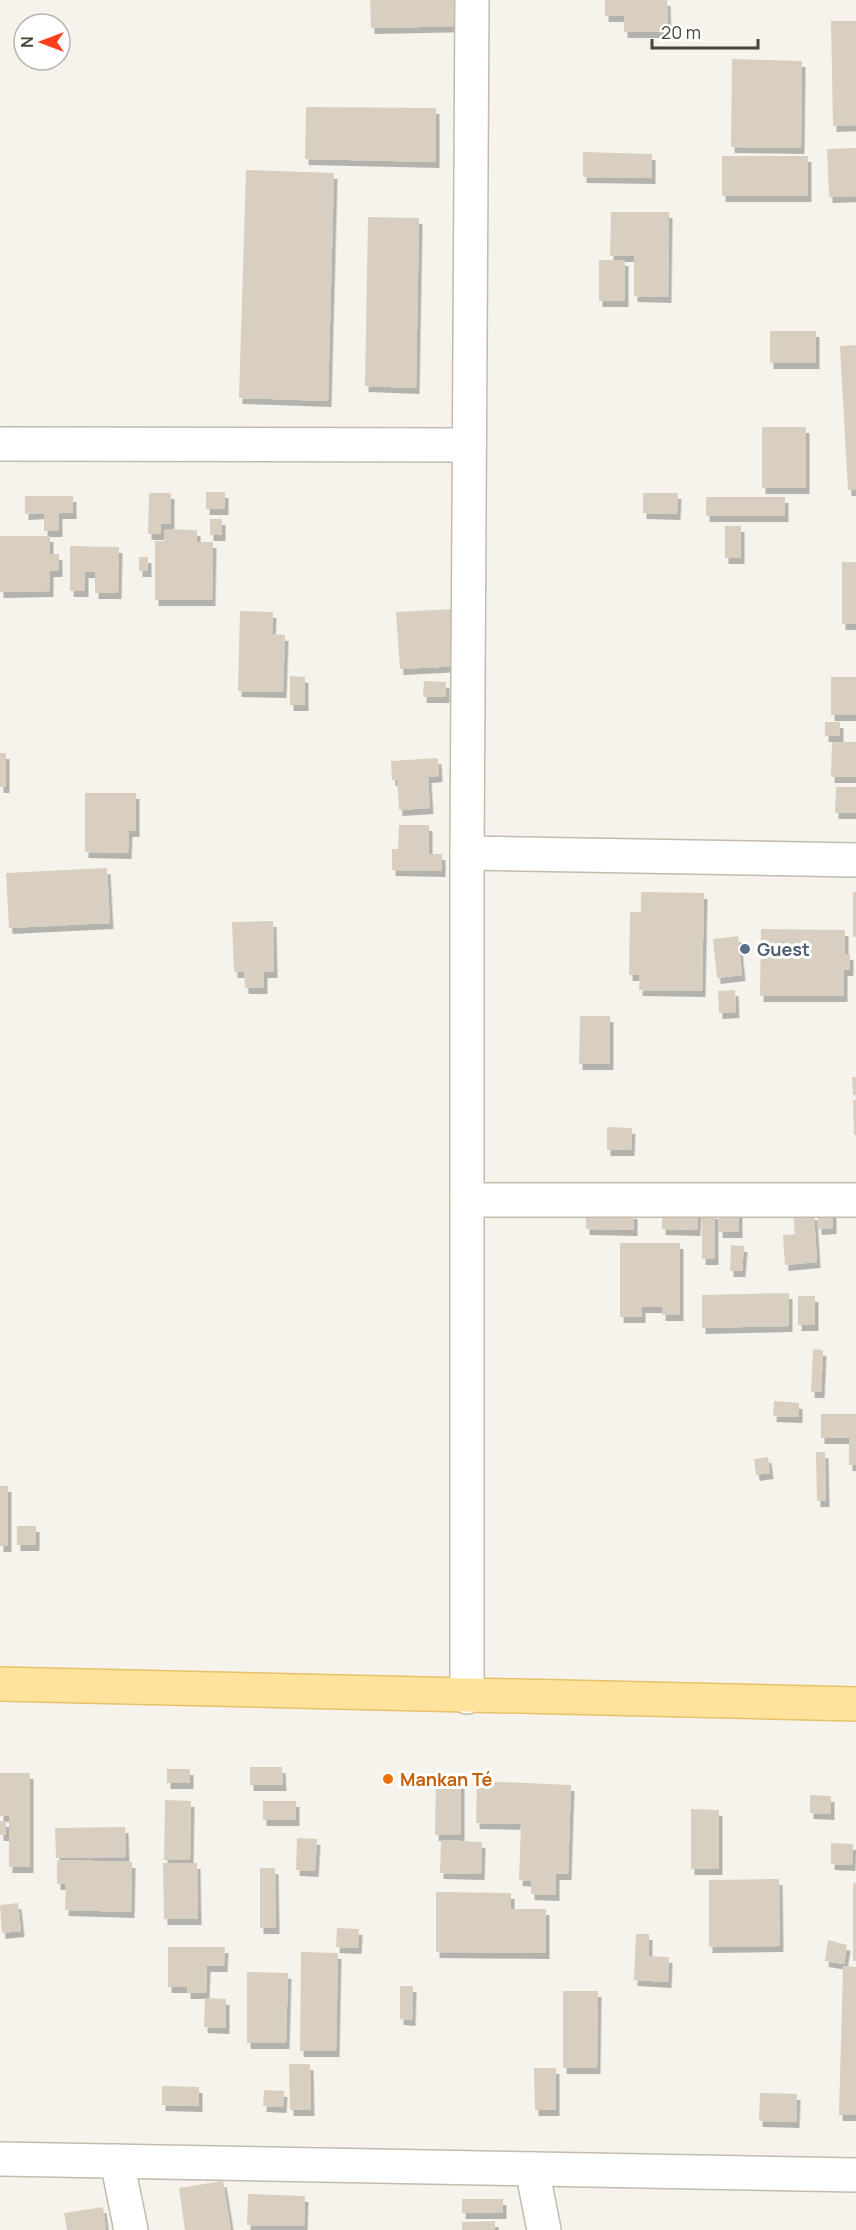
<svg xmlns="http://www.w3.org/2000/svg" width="856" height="2230" font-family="Manrope,sans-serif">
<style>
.building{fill:#d8cfc1;filter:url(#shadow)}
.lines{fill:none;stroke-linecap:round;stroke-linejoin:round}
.street-casing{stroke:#c2bbae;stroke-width:36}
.primary-casing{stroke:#e6c16a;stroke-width:36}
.street{stroke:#fff;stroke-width:33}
.primary{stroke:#ffe39c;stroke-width:33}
.service-dot{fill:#5c6f8a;stroke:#fff;stroke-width:2}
.food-dot{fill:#e8710a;stroke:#fff;stroke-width:2}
.labels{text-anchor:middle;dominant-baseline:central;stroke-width:6;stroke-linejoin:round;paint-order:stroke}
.service-label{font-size:18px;font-weight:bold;fill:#4e5e75;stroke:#fff;text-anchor:start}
.food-label{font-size:18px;font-weight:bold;fill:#c56008;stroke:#fff;text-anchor:start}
</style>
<defs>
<filter id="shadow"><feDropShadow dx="3.5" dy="6" stdDeviation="0" flood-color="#0004"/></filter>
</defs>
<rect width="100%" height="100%" fill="#f6f3ec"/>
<g class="building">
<path d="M370,0H470V26L371,28Z"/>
<path d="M605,0H667L668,32H624V16H605Z"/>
<path d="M831,21H856V125L833,126Z"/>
<path d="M732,59L802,61L801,148L731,147Z"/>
<path d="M306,107L436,108V162L305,159Z"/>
<path d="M856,148V196L829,197L827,149Z"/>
<path d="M583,152L652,154V178L583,177Z"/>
<rect x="722" y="156" width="86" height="40"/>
<path d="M246,170L334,173L328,401L239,398Z"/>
<path d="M611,212H669L668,297L634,296V256H610Z"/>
<path d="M368,217L419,218L416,388L365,386Z"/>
<rect x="599" y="260" width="26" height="41"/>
<rect x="770" y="331" width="46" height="32"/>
<path d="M856,345V490H848L840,346Z"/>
<rect x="762" y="427" width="44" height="61"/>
<rect x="206" y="492" width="19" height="17"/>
<path d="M149,493H171V524H161V534H148Z"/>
<path d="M643,493H678L677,514L643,513Z"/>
<path d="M25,496H73V513H59V531H44V513L25,514Z"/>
<rect x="706" y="497" width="79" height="19"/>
<rect x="210" y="519" width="12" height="16"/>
<rect x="725" y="526" width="16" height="32"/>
<path d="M165,529L197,530V542H213L212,600H155V541H165Z"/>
<path d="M0,536H50V554H59V571H50V591L0,592Z"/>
<path d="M70,546L119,547L118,593H95V572H85V591H70Z"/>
<rect x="139" y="557" width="9" height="14"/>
<rect x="842" y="562" width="14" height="62"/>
<path d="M455,609L459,666L400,669L396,612Z"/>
<path d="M240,611L273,612L272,634L285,635L283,692L238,691Z"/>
<path d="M290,676L305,677V705H290Z"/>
<rect x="831" y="677" width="25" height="38"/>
<path d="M424,681L446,682V697H423Z"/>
<rect x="825" y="722" width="15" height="14"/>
<path d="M832,742H856V777H831Z"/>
<rect x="0" y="753" width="6" height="34"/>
<path d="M438,758L439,776L428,777L430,808L399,810L397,780H392L391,761Z"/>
<path d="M836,787H856V813H835Z"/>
<path d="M85,793H136V831H129L128,853L85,852Z"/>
<path d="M399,825H429V854H442V871L392,870V849H398Z"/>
<path d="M107,868L110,923L9,928L6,873Z"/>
<path d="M641,892L704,893L702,991L639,990L640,975H629L630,912H641Z"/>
<rect x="853" y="892" width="3" height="45"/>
<path d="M273,921L274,972H264V988H245L244,972H234L232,922Z"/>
<path d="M761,929L845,930V954H850V970H844V996H760Z"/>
<path d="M738,936L742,975L717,978L713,939Z"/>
<path d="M735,990L736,1012L719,1013L718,991Z"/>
<path d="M580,1016H610V1064H579Z"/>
<path d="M852,1077H856V1095H853Z"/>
<path d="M853,1100H856V1135H854Z"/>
<path d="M607,1127L632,1128L631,1150H607Z"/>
<path d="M662,1210L698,1211L697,1230L662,1229Z"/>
<path d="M818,1210H833V1228L818,1229Z"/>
<path d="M586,1211L634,1213V1230L586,1229Z"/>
<rect x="719" y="1211" width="20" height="21"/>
<rect x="702" y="1213" width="13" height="46"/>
<path d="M814,1214L817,1262L785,1265L783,1235L795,1234L793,1215Z"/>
<path d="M620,1243H680V1315H662V1307H642V1317H620Z"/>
<path d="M731,1245L744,1246L742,1271H730Z"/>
<path d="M789,1293V1326L702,1328V1295Z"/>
<rect x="798" y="1296" width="17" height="29"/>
<path d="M813,1349L823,1350L821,1392H811Z"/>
<path d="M774,1401L799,1403V1417L773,1416Z"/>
<path d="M821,1414H856V1465H849V1438H821Z"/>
<path d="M816,1452H825L826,1501H817Z"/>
<path d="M768,1457L770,1473L756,1475L754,1459Z"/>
<rect x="0" y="1486" width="8" height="60"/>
<rect x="17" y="1526" width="19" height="19"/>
<path d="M250,1767H282L283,1785H250Z"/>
<rect x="167" y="1769" width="23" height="14"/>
<path d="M0,1773H30V1867H9V1816H0Z"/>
<path d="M436,1775L461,1776V1835H435Z"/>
<path d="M477,1781L571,1785L568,1874H556V1895L531,1894V1881L519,1880L521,1824L476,1823Z"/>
<path d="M810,1795L831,1796V1814L810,1813Z"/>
<path d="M165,1800L191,1801L190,1860H164Z"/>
<rect x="263" y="1801" width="33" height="19"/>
<path d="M691,1809L719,1810V1869H691Z"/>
<rect x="0" y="1821" width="6" height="14"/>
<path d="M125,1827L126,1857L56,1858L55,1828Z"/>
<path d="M297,1838L317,1839L315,1871L296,1870Z"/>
<path d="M441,1840L482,1842L481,1874L440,1873Z"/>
<path d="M831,1843L853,1844L852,1865L831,1864Z"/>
<path d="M57,1860L132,1862L131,1912L65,1910L66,1884H57Z"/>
<path d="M163,1863H197L198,1919H164Z"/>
<path d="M260,1868H275L276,1928H260Z"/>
<path d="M779,1879L780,1946L709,1947V1880Z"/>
<rect x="853" y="1883" width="3" height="78"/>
<path d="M436,1892L511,1893V1909H546V1953L436,1952Z"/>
<path d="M18,1903L21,1931L2,1933L0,1905Z"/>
<path d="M337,1928L359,1929L358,1948L336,1947Z"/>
<path d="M636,1934H649V1956L669,1957L668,1982L634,1980Z"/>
<path d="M828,1940L847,1945L844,1964L825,1961Z"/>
<path d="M168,1947H225L224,1966H207L206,1993H187V1987H168Z"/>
<path d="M301,1952L338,1953L336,2051H300Z"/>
<path d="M843,1966L856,1967V2115H839Z"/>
<path d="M247,1972L288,1973L286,2043H247Z"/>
<path d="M400,1986H413L412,2020L400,2019Z"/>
<path d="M563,1991H598L597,2068H563Z"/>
<path d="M205,1998L226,1999V2028L204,2027Z"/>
<path d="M289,2064H310L311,2110H290Z"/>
<path d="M534,2068H556V2110H535Z"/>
<path d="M162,2086L199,2087V2106L162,2105Z"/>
<path d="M264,2090L284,2091L283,2107L263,2106Z"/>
<path d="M760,2093L797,2094L796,2122L759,2121Z"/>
<path d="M223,2181L231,2230H185L179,2188Z"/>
<path d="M248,2194L305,2196L304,2226L247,2225Z"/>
<rect x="462" y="2199" width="41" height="14"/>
<path d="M103,2207L106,2230H67L64,2213Z"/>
<path d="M495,2221V2230H462V2222Z"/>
</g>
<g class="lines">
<g class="street-casing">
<g id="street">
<path d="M0,444L469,445"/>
<path d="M467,853L856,860"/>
<path d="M467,1200H856"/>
<path d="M467,1697V853L472,0"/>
<path d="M0,2159L856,2175"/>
<path d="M117,2161L131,2230"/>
<path d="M532,2169L544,2230"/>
</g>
</g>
<g class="primary-casing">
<path id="primary" d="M0,1684L856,1704"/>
</g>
<use href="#street" class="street"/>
<use href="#primary" class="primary"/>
</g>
<circle class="service-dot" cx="745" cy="949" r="6"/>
<circle class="food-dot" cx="388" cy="1779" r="6"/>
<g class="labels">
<g class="service-label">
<text x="757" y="949">Guest</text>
</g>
<g class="food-label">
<text x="400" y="1779">Mankan Té</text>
</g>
</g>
<g transform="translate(42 42) rotate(270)"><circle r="28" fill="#ffffff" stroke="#b7b4b0" stroke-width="1.5"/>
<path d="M0-4.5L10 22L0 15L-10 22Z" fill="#fc3f1d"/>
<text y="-9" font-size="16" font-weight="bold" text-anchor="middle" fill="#4b4439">N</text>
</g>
<path d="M652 39v9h106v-9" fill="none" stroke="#4b4439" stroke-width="3"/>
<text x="661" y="39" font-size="18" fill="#4b4439" stroke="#ffffff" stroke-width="4.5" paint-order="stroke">20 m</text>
</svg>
